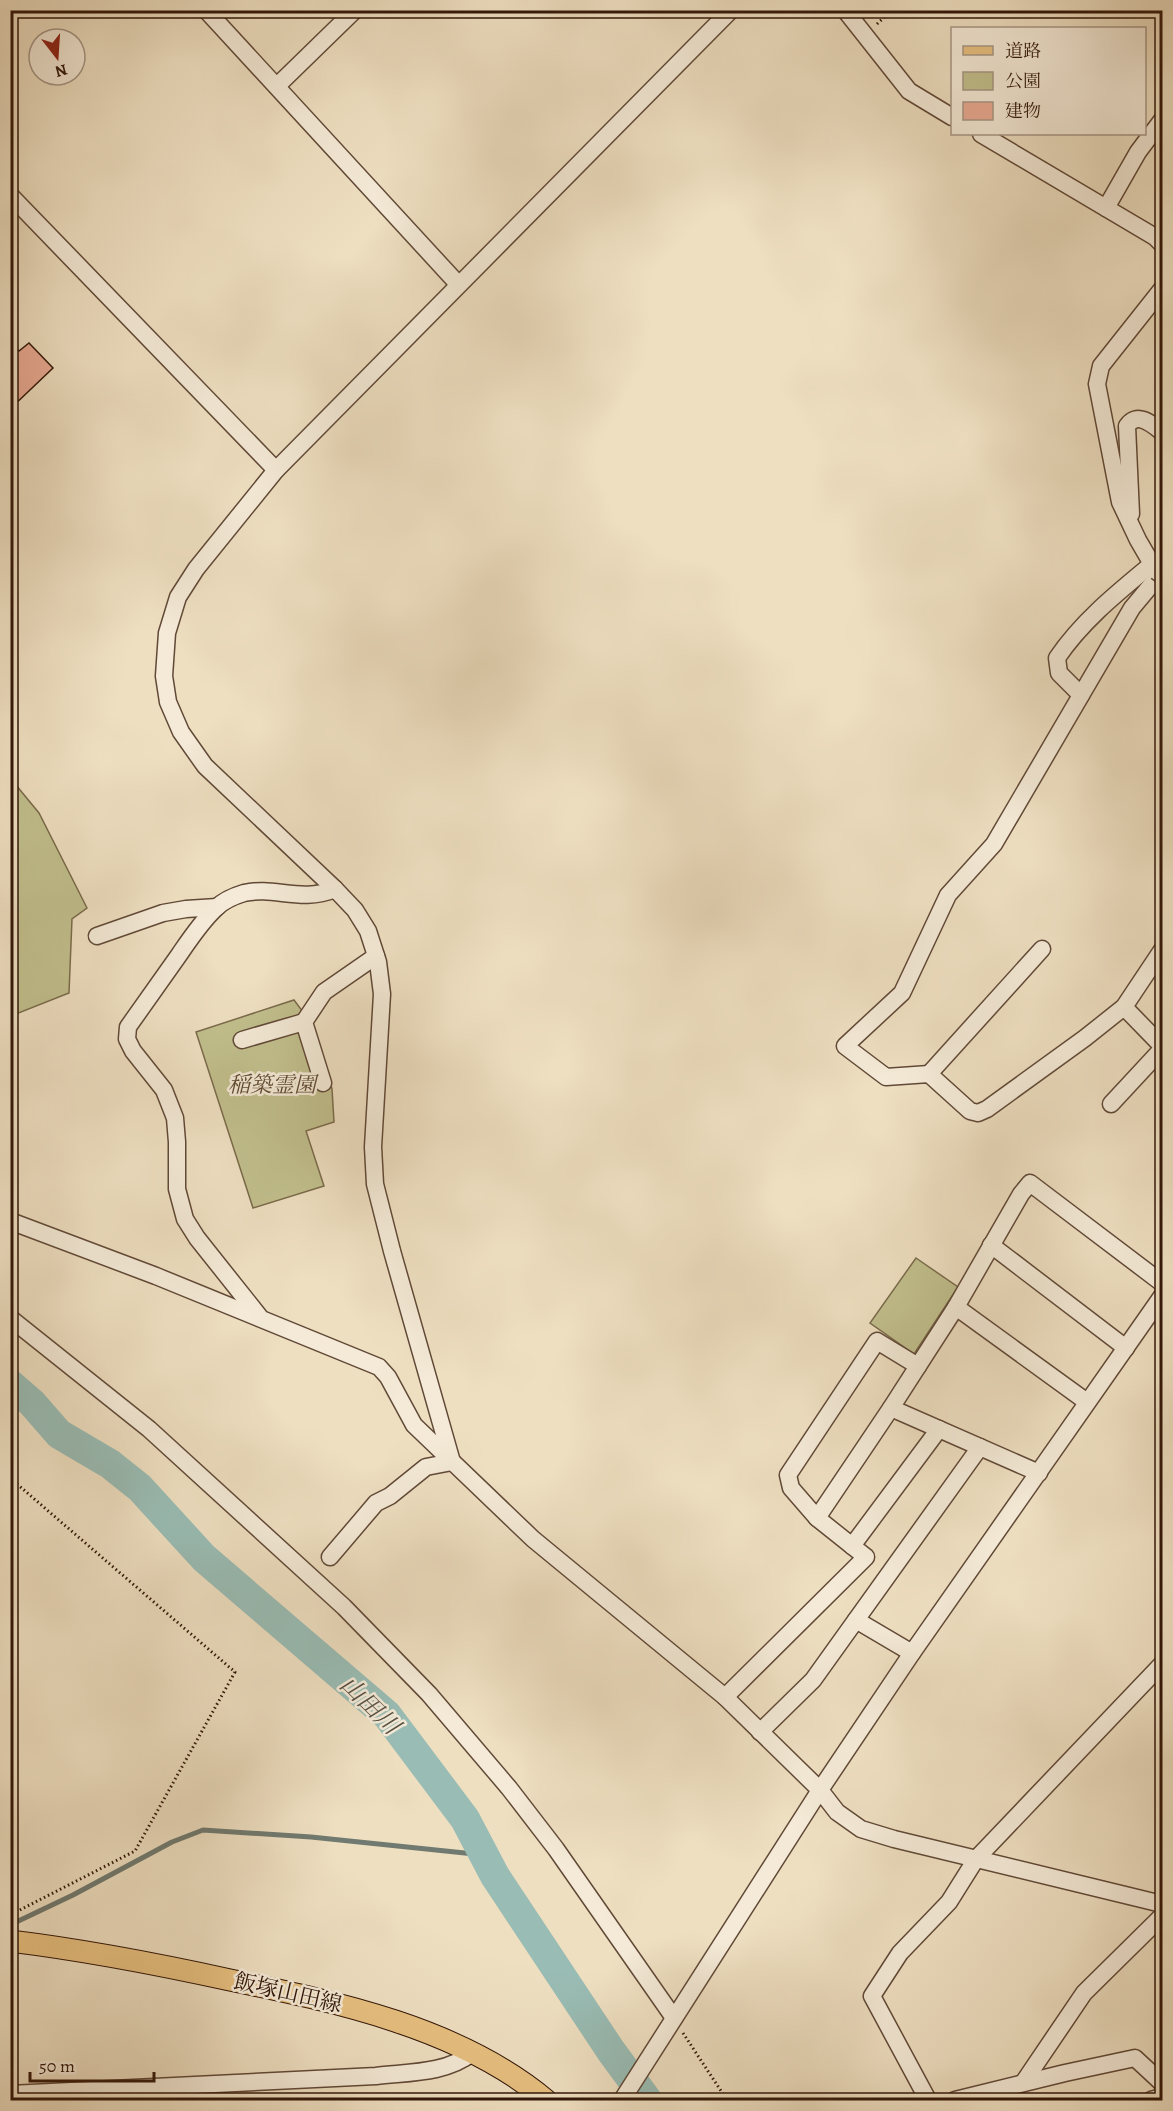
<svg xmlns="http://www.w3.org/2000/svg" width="1173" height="2111" font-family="Alegreya,'Noto Serif JP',serif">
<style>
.green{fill:#c1bf8d;stroke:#7a6b4b;stroke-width:1.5}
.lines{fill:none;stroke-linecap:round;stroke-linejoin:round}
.stream{stroke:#707a70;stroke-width:5}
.river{stroke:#99bcb4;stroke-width:30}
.building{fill:#e9aa94;stroke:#321709;stroke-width:1.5}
.minor-casing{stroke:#614937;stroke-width:19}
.major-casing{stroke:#321709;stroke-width:23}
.path{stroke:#321709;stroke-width:3;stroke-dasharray:1.5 3;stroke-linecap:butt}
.minor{stroke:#f4ead7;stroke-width:16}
.major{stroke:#e7c080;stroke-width:21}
.minor-bridge-casing{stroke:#614937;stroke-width:19;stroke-linecap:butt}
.minor-bridge{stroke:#f4ead7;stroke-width:16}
.labels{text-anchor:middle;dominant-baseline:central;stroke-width:5;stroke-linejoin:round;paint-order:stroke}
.park-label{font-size:22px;font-style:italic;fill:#5d4931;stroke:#f4ead7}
.street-label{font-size:22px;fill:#321709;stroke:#f4ead7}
.water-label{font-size:24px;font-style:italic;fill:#565145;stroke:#f4ead7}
</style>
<rect width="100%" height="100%" fill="#eedfc1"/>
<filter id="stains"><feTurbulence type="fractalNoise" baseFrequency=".00333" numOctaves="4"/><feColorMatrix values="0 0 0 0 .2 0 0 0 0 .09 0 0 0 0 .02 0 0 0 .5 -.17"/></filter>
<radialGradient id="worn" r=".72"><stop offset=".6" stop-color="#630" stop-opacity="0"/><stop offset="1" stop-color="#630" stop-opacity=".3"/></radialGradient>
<g class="green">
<path d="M11,779L39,813L87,908L72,919L69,993L11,1016Z"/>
<path d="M294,1000L312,1024L332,1089L334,1122L306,1131L324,1186L253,1208L196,1032Z"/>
<path d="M916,1258L958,1287L914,1354L870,1323Z"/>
</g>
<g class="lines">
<path class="stream" d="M10,1925L73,1895L172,1842L203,1830L311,1837L484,1855"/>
<path class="river" d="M10,1384L32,1403L59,1434L110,1464L140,1488L204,1558L387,1715L465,1819L495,1876L611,2051L647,2100"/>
</g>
<path class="building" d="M10,342L19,351L29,343L53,368L10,409Z"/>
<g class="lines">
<g class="minor-casing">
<g id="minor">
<path d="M206,10L458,284"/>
<path d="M845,10L909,91L952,117"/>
<path d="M277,86L355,10"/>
<path d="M981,134L1155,237L1162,244"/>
<path d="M10,195L276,470"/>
<path d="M1106,208L1138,152L1162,120"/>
<path d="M1131,514L1127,426C1137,411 1152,424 1162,432"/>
<path d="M1156,571L1138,540L1120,502L1097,384L1101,366L1162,289"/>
<path d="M1162,572L1132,608L994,844L948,895L902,993L845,1046L886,1077L929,1074L970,1111L978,1113L987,1109L1085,1038L1124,1007L1162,950"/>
<path d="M1081,695L1059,673L1057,658C1082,621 1117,593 1152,564"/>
<path d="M97,936L163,913L186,909L217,907"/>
<path d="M1124,1007L1162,1046"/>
<path d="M242,1040L304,1022"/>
<path d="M929,1074L1042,949"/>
<path d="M323,1083L304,1022L324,992L376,956"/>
<path d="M1111,1104L1162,1049"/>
<path d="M10,1221L156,1276L379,1367L388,1377L414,1425L533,1539L725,1697L820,1790L837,1812L861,1829L894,1839L1162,1904"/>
<path d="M991,1245L1126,1348"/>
<path d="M956,1307L1087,1402"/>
<path d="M259,1316L197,1238L185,1219L177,1189V1142L175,1118L164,1090L133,1051L127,1039L128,1027C145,1003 162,979 179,955C190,939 201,922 216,908C223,901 234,896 244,893C275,886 301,903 335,889"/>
<path d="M10,1318L149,1429L344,1607L429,1694L509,1788L556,1849L674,2018"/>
<path d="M891,1408L1039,1473"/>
<path d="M452,1462L392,1251L375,1184L373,1147L382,994L378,962L368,931L355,910L335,889L205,766L181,732L168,702L164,676L167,633L178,597L196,569L276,470L731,10"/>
<path d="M817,1518L791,1488L788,1475L877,1341L918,1366"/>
<path d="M852,1546L939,1429"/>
<path d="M330,1557L376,1503L390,1496L426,1467L452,1462"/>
<path d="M856,1620L912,1653"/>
<path d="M725,1697L866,1557L817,1518L891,1408L956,1307L1021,1194L1030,1183L1162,1283"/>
<path d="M760,1732L813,1680L980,1447"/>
<path d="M1023,2083L1084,1993L1162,1916"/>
<path d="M10,2094L376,2076C408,2072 445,2074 472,2053"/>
<path d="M622,2100L820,1790L912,1653L1162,1296"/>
<path d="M928,2100L872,1996L900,1953L949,1902L976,1859L1162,1664"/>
<path d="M955,2100L1065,2073L1135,2058L1162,2083"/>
<path d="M1151,2100L1162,2097"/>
</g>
</g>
<g class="major-casing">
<path id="major" d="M10,1941C84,1950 157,1964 230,1980C337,2002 460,2028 546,2100"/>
</g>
<g class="path">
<path d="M877,24L892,10"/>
<path d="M10,1478L235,1672L135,1851L10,1915"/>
<path d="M683,2033L727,2100"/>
</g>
<use href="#minor" class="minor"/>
<use href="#major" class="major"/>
<g class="minor-bridge-casing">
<path id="minor-bridge" d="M1156,571L1162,575"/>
</g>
<use href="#minor-bridge" class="minor-bridge"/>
</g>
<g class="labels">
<g class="park-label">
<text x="272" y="1085">稲築霊園</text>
</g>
<g class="street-label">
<text transform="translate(288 1993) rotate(13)">飯塚山田線</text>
</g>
<g class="water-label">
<text transform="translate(370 1705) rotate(44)">山田川</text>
</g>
</g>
<rect width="1173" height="2111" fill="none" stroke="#eedfc1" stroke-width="36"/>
<rect x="12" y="12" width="1149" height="2087" fill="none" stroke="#321709" stroke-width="3"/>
<rect x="18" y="18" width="1137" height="2075" fill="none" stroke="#321709" stroke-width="1.5"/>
<rect x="951" y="27" width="195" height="108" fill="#f4ead7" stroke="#a69685" stroke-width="1.5"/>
<rect x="963" y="46" width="30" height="9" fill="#e7c080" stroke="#a69685" stroke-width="1.5"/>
<text x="1005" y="57" font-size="18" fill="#321709">道路</text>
<rect x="963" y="72" width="30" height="18" fill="#c1bf8d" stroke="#a69685" stroke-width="1.5"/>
<text x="1005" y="87" font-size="18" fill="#321709">公園</text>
<rect x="963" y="102" width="30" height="18" fill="#e9aa94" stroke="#a69685" stroke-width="1.5"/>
<text x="1005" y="117" font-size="18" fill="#321709">建物</text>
<g transform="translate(57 57) rotate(163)"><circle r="28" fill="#f4ead7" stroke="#a69685" stroke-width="1.5"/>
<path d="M0-4.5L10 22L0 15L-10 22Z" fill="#8f2418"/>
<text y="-9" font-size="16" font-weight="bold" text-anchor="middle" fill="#321709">N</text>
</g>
<path d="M30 2072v9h124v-9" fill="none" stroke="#321709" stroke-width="3"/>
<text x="39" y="2072" font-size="18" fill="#321709" stroke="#f4ead7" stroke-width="4.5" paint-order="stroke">50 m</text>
<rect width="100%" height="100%" filter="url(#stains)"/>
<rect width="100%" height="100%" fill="url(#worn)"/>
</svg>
